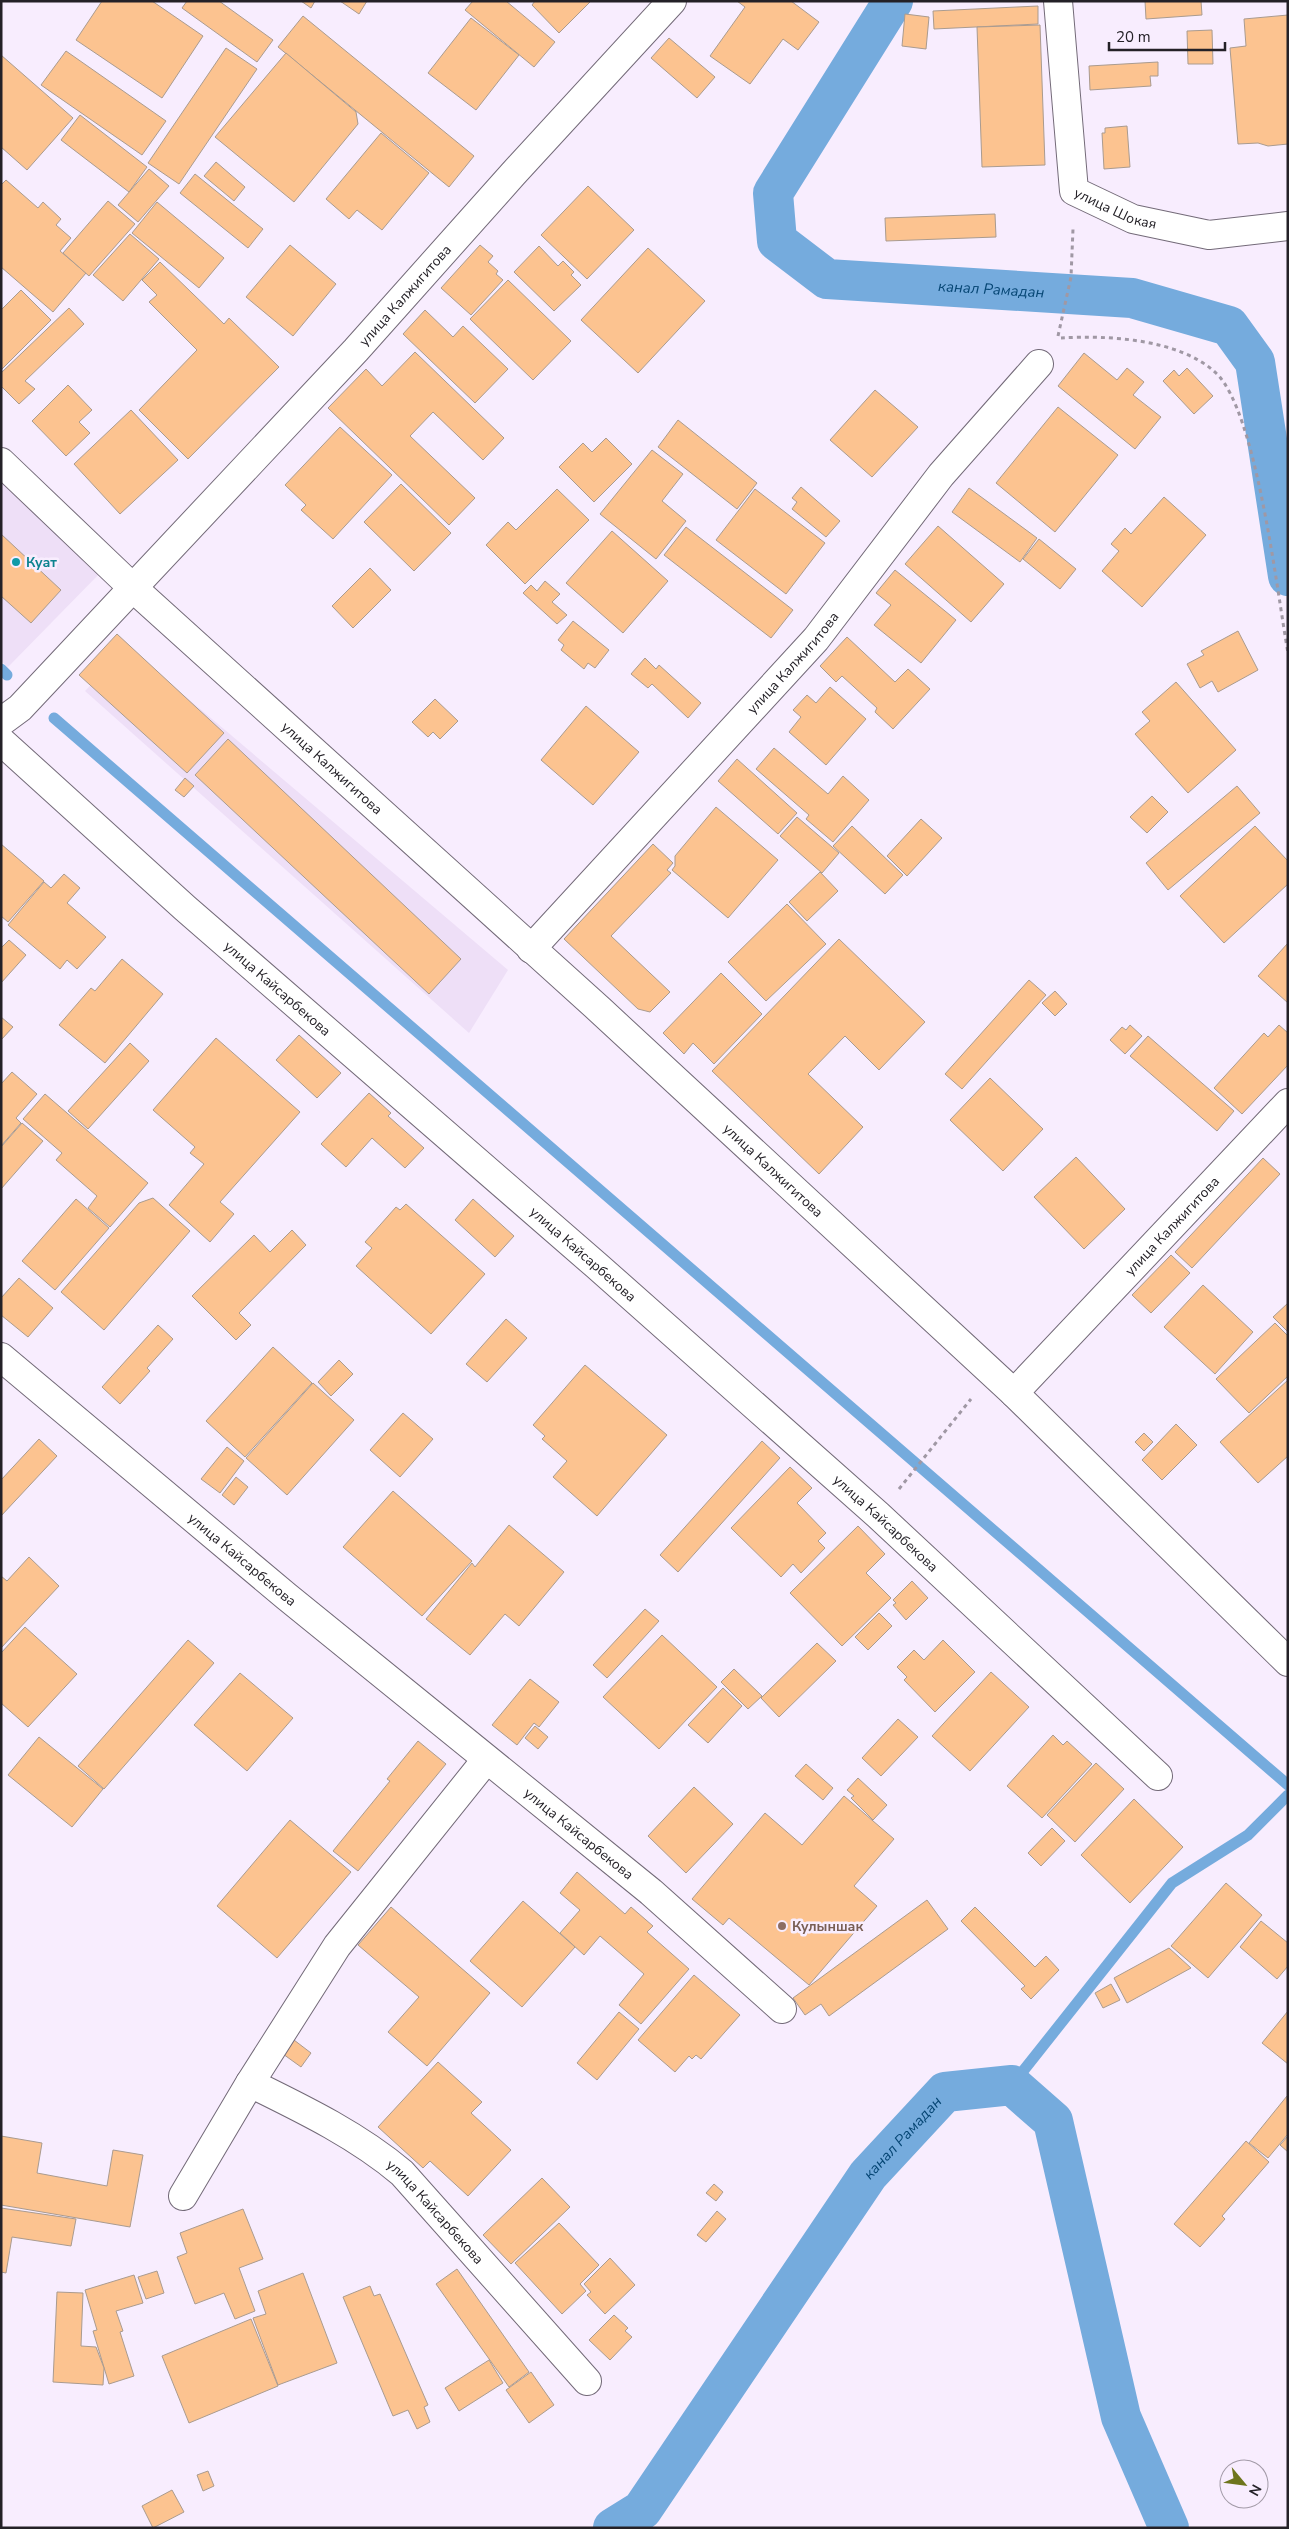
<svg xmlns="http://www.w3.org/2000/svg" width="1289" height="2529" font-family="'Nunito Sans',sans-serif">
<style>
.built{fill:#eedff7}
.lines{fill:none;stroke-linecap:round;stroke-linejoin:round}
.stream{stroke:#75abdd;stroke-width:11}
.canal{stroke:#75abdd;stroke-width:40}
.building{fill:#fcc390;stroke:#aa9b8f}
.minor-casing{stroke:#736a78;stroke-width:30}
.path{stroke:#a098a4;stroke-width:3;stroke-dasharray:4 4;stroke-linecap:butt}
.minor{stroke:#fff;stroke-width:28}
.culture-dot{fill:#0f9aa8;stroke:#f8edfe;stroke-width:2}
.education-dot{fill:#8d6e63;stroke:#f8edfe;stroke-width:2}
.labels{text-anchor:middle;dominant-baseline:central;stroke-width:5;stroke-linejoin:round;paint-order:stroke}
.street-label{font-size:14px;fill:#242127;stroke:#f8edfe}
.culture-label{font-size:14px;font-weight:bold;fill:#0d838f;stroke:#f8edfe;text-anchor:start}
.education-label{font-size:14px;font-weight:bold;fill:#785e54;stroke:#f8edfe;text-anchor:start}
.water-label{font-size:15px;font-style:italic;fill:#064674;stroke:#f8edfe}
</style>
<rect width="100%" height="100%" fill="#f8edfe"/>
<g class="built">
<path d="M1,478L101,572L8,667L1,661Z"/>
<path d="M127,647L508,970L469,1033L85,691Z"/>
</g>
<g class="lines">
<g class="stream">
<path d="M1,669L7,675"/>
<path d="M54,718L1288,1785"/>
<path d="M1012,2085L1172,1883L1248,1835L1288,1795"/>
</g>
<g class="canal">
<path id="s1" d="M893,1L773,193L777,241L827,279L1132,298L1229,326L1255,362L1288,576"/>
<path id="s2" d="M613,2528L642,2510L868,2175L945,2092L1012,2085L1053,2121L1121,2417L1169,2528"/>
</g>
</g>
<g class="building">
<path d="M102,1H152L203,36L162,98L76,40Z"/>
<path d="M187,1H219L273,40L257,62L182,8Z"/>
<path d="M301,1H315L311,8Z"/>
<path d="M340,1H367L359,14Z"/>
<path d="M473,1H506L555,42L534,67L465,10Z"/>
<path d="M535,1H591L559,33L532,5Z"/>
<path d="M737,1H791L819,22L798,50L783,39L750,84L710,56L745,7Z"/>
<path d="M1145,1H1201L1202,15L1146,19Z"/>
<path d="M1038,6V24L934,29L933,11Z"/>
<path d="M905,14L929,17L926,49L902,46Z"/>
<path d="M1288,15V144L1268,146L1258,143L1238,144L1230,48L1246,46L1244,19Z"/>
<path d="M303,16L474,156L449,187L278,47Z"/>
<path d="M471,18L519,55L476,110L428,73Z"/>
<path d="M1040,25L1045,165L982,167L977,27Z"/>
<path d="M1212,30L1213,64H1188L1187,31Z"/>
<path d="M669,38L715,77L697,98L651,58Z"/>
<path d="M226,48L257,69L179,184L148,163Z"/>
<path d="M66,51L166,121L142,155L41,85Z"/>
<path d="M286,53L356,112L358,124L294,202L215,137Z"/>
<path d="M1,55L73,118L27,170L1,147Z"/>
<path d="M1158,62V76H1150L1151,86L1090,90L1089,66Z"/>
<path d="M80,115L147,167L129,192L61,140Z"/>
<path d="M1127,126L1130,167L1104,169L1102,133H1105V128Z"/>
<path d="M381,133L429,173L382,230L357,210L349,219L326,199Z"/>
<path d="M216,162L245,187L234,201L204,176Z"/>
<path d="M149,169L169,186L138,222L118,205Z"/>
<path d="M195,174L263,229L248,248L180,193Z"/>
<path d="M6,180L38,208L43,202L61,219L56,225L71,238L60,251L86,273L53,312L1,267V185Z"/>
<path d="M588,186L634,230L587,279L541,235Z"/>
<path d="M108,201L135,224L89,276L63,253Z"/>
<path d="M157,202L224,258L199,288L132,233Z"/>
<path d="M995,214L996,237L886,241L885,218Z"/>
<path d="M130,234L159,259L123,301L93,275Z"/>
<path d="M290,245L336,284L293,336L246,297Z"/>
<path d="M480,245L493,256L488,262L498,271L496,274L503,280L471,315L441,288Z"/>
<path d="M539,246L558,266L563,261L574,272L571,275L581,285L554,311L514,272Z"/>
<path d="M648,248L705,301L638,373L581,320Z"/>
<path d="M160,262L224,324L229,318L279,367L188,459L139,410L197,350L149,302L157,295L142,280Z"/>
<path d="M508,280L571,341L533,380L470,319Z"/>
<path d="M21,290L51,320L1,370V310Z"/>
<path d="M69,308L84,324L25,381L35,389L19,404L1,386V373Z"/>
<path d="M425,310L453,337L463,326L508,369L475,403L403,334Z"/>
<path d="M415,352L504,438L483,460L433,412L410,436L475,498L449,525L328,408L366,369L382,386Z"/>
<path d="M1084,353L1117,380L1127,368L1144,382L1133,395L1161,417L1135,449L1058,386Z"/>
<path d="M1187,368L1213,396L1194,414L1163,381L1174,370L1179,376Z"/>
<path d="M68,385L92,410L79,422L90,433L66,456L32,421Z"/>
<path d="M875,390L918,427L872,477L830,440Z"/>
<path d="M1058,407L1118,455L1055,532L996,483Z"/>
<path d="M131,410L178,460L120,514L74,464Z"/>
<path d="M678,420L757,483L737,509L658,447Z"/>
<path d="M340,427L392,475L333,539L301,510L306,505L285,485Z"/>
<path d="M606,438L632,464L594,502L559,467L583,443L592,452Z"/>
<path d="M652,450L683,474L662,501L686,521L656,559L600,514Z"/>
<path d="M401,484L451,533L414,571L364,522Z"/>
<path d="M801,487L840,521L826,537L792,509L797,502L792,498Z"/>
<path d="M969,488L1037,538L1020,562L952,512Z"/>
<path d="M557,489L589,520L525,584L486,545L508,522L516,530Z"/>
<path d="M755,489L825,543L786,594L716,540Z"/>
<path d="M1164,497L1206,535L1142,607L1102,571L1119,551L1111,544L1125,528L1131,534Z"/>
<path d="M938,526L1004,584L971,622L905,564Z"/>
<path d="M686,527L793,610L771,638L664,555Z"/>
<path d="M612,531L668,581L623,633L566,583Z"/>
<path d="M1,534L61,590L31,623L1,596Z"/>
<path d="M1039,539L1076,569L1060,589L1023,559Z"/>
<path d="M370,568L391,590L353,628L332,606Z"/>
<path d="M895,570L956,620L921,663L874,625L891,605L876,593Z"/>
<path d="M545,581L560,594L552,602L567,615L557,624L523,593L531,585L537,591Z"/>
<path d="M573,621L609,650L595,668L588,663L584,669L561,650L564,645L558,640Z"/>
<path d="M1238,631L1258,670L1218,692L1212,681L1200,688L1187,664L1204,655L1201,651Z"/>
<path d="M117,634L224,733L187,773L79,675Z"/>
<path d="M847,637L895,682L908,669L930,689L893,729L875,712L877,708L842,676L836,682L820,666Z"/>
<path d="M645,658L656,669L659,665L701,703L688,718L652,684L648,688L631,674Z"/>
<path d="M1176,682L1236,750L1188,793L1135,734L1150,721L1142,712Z"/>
<path d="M830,687L866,719L826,765L789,732L801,717L793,710L807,695L816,703Z"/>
<path d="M435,699L458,721L440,739L433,732L428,737L412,722Z"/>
<path d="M586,706L639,752L593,805L541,760Z"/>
<path d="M228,739L461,959L429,994L195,775Z"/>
<path d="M774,748L828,794L843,776L869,800L833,842L806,819L809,815L756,769Z"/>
<path d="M737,759L797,813L778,834L718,781Z"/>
<path d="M185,778L194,786L184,797L175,790Z"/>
<path d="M1237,786L1260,813L1168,890L1146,863Z"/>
<path d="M1152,796L1168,812L1147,833L1130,817Z"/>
<path d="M716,807L778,860L728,918L672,870L675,866V856Z"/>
<path d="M797,817L839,853L822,873L780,836Z"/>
<path d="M921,819L942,838L907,876L887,856Z"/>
<path d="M852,826L903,875L885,894L833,846Z"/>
<path d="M1255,826L1288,861V884L1224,943L1180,896Z"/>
<path d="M1,844L44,881L8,922L1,916Z"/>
<path d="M653,844L673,863L667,870L671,873L611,936L670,992L650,1012L638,1009L564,939Z"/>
<path d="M820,872L838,891L807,921L789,902Z"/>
<path d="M64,874L80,888L67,903L106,937L77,969L67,960L60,969L8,925L44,882L51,888Z"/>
<path d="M787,904L826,944L766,1001L728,962Z"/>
<path d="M839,939L925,1022L879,1070L845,1036L808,1074L863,1127L819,1174L712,1071Z"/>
<path d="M9,940L26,955L1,983V948Z"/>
<path d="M1288,943V1003L1258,976Z"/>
<path d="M122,959L163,994L105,1063L59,1025L91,988L95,991Z"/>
<path d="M721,973L762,1014L714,1064L693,1043L684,1054L663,1033Z"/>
<path d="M1029,980L1046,995L962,1089L945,1074Z"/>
<path d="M1055,991L1067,1004L1055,1016L1042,1003Z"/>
<path d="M1,1017L13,1027L1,1040Z"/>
<path d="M1130,1025L1142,1036L1125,1054L1110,1040L1122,1027L1126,1030Z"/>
<path d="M1279,1025L1288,1033V1065L1242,1114L1214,1088L1264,1033L1268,1037Z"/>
<path d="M299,1035L341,1073L317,1098L276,1060Z"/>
<path d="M1148,1036L1234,1111L1217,1131L1130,1056Z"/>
<path d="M216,1038L300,1112L220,1202L234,1214L210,1242L169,1205L204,1164L190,1153L195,1147L153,1110Z"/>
<path d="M130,1043L149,1061L88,1129L68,1111Z"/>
<path d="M12,1072L37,1094L16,1118L21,1123L1,1146V1084Z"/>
<path d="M990,1078L1043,1129L1003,1171L950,1120Z"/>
<path d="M369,1093L391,1113L388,1116L424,1148L405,1168L372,1138L346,1167L321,1144Z"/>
<path d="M45,1094L148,1183L110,1227L88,1208L97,1196L56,1160L62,1153L23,1119Z"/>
<path d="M22,1123L43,1141L1,1189V1147Z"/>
<path d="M1076,1157L1125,1209L1084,1249L1034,1197Z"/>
<path d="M1263,1158L1280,1174L1192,1268L1175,1252Z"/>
<path d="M153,1198L190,1231L104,1330L61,1292L139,1203Z"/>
<path d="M76,1199L109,1228L55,1290L22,1261Z"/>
<path d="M473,1199L514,1236L495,1257L455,1220Z"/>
<path d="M406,1204L485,1274L431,1334L356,1266L372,1248L365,1242L396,1207L400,1210Z"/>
<path d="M292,1230L306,1245L239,1313L251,1325L236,1340L192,1296L254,1235L270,1252Z"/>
<path d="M1171,1255L1190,1273L1151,1313L1132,1295Z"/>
<path d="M19,1278L53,1308L28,1337L1,1315V1298Z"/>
<path d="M1203,1285L1253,1332L1215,1374L1164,1327Z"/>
<path d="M1288,1303V1332L1273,1317Z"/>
<path d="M506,1319L527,1338L487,1382L466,1364Z"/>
<path d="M1275,1323L1288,1336V1376L1249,1413L1216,1379Z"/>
<path d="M158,1325L173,1339L147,1368L150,1371L120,1404L102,1387Z"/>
<path d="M273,1347L312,1383L245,1457L206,1421Z"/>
<path d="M339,1360L353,1374L331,1396L318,1382Z"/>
<path d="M585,1365L667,1435L597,1516L553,1477L567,1461L542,1439L545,1436L533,1425Z"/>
<path d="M1288,1380V1456L1258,1483L1220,1442Z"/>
<path d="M313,1383L354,1420L287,1495L246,1458Z"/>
<path d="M403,1413L433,1439L400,1477L370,1450Z"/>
<path d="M1176,1424L1197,1445L1162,1480L1142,1460Z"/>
<path d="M1144,1433L1153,1442L1144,1451L1135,1442Z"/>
<path d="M39,1439L57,1456L1,1516V1480Z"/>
<path d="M762,1441L780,1458L678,1572L660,1555Z"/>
<path d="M227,1447L244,1461L220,1493L201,1479Z"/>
<path d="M790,1467L812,1488L797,1503L826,1533L818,1541L825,1548L801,1573L793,1564L781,1577L731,1528Z"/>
<path d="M236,1477L248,1487L234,1505L222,1495Z"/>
<path d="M393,1491L472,1561L422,1616L343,1547Z"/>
<path d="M509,1525L564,1572L519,1626L505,1614L470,1655L426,1619L472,1563L475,1567Z"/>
<path d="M858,1526L885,1554L866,1573L891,1598L842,1646L790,1593Z"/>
<path d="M29,1557L59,1586L1,1648V1576L7,1581Z"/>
<path d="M912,1581L928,1598L906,1620L893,1605L896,1603L893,1600Z"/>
<path d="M645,1609L659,1621L607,1678L593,1665Z"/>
<path d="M879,1613L892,1626L868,1650L855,1637Z"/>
<path d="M25,1627L77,1674L28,1727L1,1703V1653Z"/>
<path d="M662,1635L717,1687L659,1749L603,1697Z"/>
<path d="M188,1640L214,1663L104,1789L78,1766Z"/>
<path d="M943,1640L975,1672L935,1712L904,1680L907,1677L897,1667L914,1650L924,1660Z"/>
<path d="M817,1643L836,1661L779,1717L761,1698Z"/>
<path d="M734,1669L762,1696L748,1709L721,1682Z"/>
<path d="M991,1672L1029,1707L970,1771L932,1736Z"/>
<path d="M240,1673L293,1718L247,1771L194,1725Z"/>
<path d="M530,1679L559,1702L539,1727L534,1723L517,1745L492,1725Z"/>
<path d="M723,1688L742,1706L708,1743L688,1725Z"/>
<path d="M898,1719L918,1737L881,1776L862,1758Z"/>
<path d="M535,1726L548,1737L538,1749L525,1738Z"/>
<path d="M1053,1735L1063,1745L1067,1741L1092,1764L1042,1818L1007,1786Z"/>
<path d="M39,1737L103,1789L72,1827L8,1775Z"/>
<path d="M418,1741L446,1764L358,1871L333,1851L390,1781L387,1779Z"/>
<path d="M1096,1763L1124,1789L1075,1842L1047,1815Z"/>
<path d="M806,1764L833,1788L823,1800L795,1776Z"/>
<path d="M858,1778L887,1805L873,1820L851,1798L854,1796L847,1790Z"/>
<path d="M694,1787L733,1824L686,1873L648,1836Z"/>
<path d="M844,1796L894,1839L854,1886L877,1906L809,1985L729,1918L723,1925L692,1899L765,1813L802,1845Z"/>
<path d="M1134,1799L1183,1847L1130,1903L1081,1855Z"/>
<path d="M290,1820L351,1872L277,1958L217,1906Z"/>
<path d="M1052,1828L1065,1841L1041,1866L1028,1853Z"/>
<path d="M577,1872L625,1914L631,1907L653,1926L647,1932L689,1969L641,2024L619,2005L644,1974L600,1936L584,1955L560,1933L580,1910L560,1893Z"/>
<path d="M1226,1883L1262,1915L1208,1978L1171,1946Z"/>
<path d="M927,1900L948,1929L829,2016L821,2004L805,2015L793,1998Z"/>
<path d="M523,1901L575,1947L522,2007L470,1961Z"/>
<path d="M391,1907L490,1993L427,2066L388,2032L419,1997L358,1945Z"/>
<path d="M975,1907L1035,1967L1046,1956L1059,1970L1031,1999L1021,1989L1025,1986L961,1921Z"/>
<path d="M1261,1921L1288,1943V1966L1277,1979L1240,1947Z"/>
<path d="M1169,1948L1191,1968L1127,2003L1114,1978Z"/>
<path d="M694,1975L740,2015L701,2059L696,2055L692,2059L689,2056L675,2072L638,2040Z"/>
<path d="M1111,1984L1120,2000L1103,2008L1095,1993Z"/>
<path d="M1288,2011V2064L1262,2043Z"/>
<path d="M619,2012L639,2029L597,2080L577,2063Z"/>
<path d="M294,2040L311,2053L301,2067L283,2054Z"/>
<path d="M438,2062L482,2102L471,2113L511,2150L468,2196L430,2161L423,2168L378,2127Z"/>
<path d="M1287,2096L1288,2134L1268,2158L1249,2143Z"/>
<path d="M1,2136L42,2143L37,2173L107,2186L113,2150L143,2155L130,2227L1,2205Z"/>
<path d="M1288,2136V2152L1280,2145Z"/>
<path d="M1246,2141L1269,2162L1222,2216L1225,2219L1200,2247L1174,2224Z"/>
<path d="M542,2178L570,2207L511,2264L483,2235Z"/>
<path d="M714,2184L723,2192L716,2201L706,2193Z"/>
<path d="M1,2208L76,2219L71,2246L12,2237L6,2273L1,2272Z"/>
<path d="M243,2209L263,2259L239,2268L255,2311L235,2319L224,2293L195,2304L177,2257L187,2253L180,2233Z"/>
<path d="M717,2211L726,2219L706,2242L697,2235Z"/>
<path d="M559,2223L599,2265L580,2284L586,2291L562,2314L515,2263Z"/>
<path d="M610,2258L635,2285L605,2314L587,2295L591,2292L584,2284Z"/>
<path d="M457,2269L529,2372L509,2387L436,2284Z"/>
<path d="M157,2271L164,2293L146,2299L138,2277Z"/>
<path d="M303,2273L337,2363L278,2385L253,2318L266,2314L258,2291Z"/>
<path d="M134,2275L143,2303L116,2311L123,2331L120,2332L134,2376L109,2384L93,2331L97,2330L85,2290Z"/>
<path d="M370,2286L374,2296L380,2294L428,2405L424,2407L430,2422L417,2429L408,2410L393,2416L343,2297Z"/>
<path d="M57,2292L83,2293L81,2346L96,2347L104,2368L103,2385L53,2382Z"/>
<path d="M614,2315L628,2328L625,2331L632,2337L610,2360L589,2340Z"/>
<path d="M251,2319L278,2386L189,2423L162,2356Z"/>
<path d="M489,2360L503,2383L459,2411L445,2388Z"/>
<path d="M531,2372L554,2405L529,2423L506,2390Z"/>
<path d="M208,2471L214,2486L203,2491L197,2475Z"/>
<path d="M172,2490L184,2512L153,2528L142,2506Z"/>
</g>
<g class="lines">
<g class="minor-casing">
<g id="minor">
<path id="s3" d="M1058,1L1074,191L1133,219L1209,235L1288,226"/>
<path id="s4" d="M1,462L133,588L600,1010L1014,1393L1288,1662"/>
<path id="s5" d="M1,722L20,708L356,350L513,174L672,1"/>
<path id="s6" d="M1,741L185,908L596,1265L878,1515L1158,1776"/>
<path id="s7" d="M531,949L816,639L941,475L1039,364"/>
<path id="s8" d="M1,1357L286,1596L651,1892L782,2009"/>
<path id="s9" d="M1014,1393L1288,1103"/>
<path id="s10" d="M250,2083C303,2109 357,2135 402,2173L587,2381"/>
<path d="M183,2196L250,2083L337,1946L486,1760"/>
</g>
</g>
<g class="path">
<path d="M1058,336L1071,277L1073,229"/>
<path d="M1061,338C1108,335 1180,339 1216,373C1257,412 1277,593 1288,653"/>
<path d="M899,1489L971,1399"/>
</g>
<use href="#minor" class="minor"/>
</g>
<circle class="culture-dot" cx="16" cy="562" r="5"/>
<circle class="education-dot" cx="782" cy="1926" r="5"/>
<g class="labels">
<g class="street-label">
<text stroke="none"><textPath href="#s3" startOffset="236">улица Шокая</textPath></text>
<text stroke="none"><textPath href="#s5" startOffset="588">улица Калжигитова</textPath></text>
<text stroke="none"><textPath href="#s7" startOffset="388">улица Калжигитова</textPath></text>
<text stroke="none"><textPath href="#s4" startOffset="451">улица Калжигитова</textPath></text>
<text stroke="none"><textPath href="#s6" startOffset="371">улица Кайсарбекова</textPath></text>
<text stroke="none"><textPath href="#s4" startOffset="1048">улица Калжигитова</textPath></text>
<text stroke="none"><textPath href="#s9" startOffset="230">улица Калжигитова</textPath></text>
<text stroke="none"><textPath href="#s6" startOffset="776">улица Кайсарбекова</textPath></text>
<text stroke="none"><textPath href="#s6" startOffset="1181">улица Кайсарбекова</textPath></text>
<text stroke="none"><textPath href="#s8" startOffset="315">улица Кайсарбекова</textPath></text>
<text stroke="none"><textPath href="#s8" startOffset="749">улица Кайсарбекова</textPath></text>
<text stroke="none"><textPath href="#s10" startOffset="228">улица Кайсарбекова</textPath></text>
</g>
<g class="culture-label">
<text x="26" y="562">Куат</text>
</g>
<g class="education-label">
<text x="792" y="1926">Кулыншак</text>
</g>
<g class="water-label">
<text stroke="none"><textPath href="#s1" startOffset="502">канал Рамадан</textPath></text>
<text stroke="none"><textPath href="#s2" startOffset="489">канал Рамадан</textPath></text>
</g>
</g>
<rect width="1289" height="2529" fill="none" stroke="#242127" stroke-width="5"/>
<g transform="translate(1244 2484) rotate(119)"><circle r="24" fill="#f8edfe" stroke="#a39ba8"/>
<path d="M0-4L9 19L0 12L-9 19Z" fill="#6e751d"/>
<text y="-8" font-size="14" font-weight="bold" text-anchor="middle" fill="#242127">N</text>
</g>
<path d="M1109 42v8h116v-8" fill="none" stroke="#242127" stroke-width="2.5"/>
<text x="1116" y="42" font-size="15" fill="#242127" stroke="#f8edfe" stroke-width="4" paint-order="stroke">20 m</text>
</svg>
